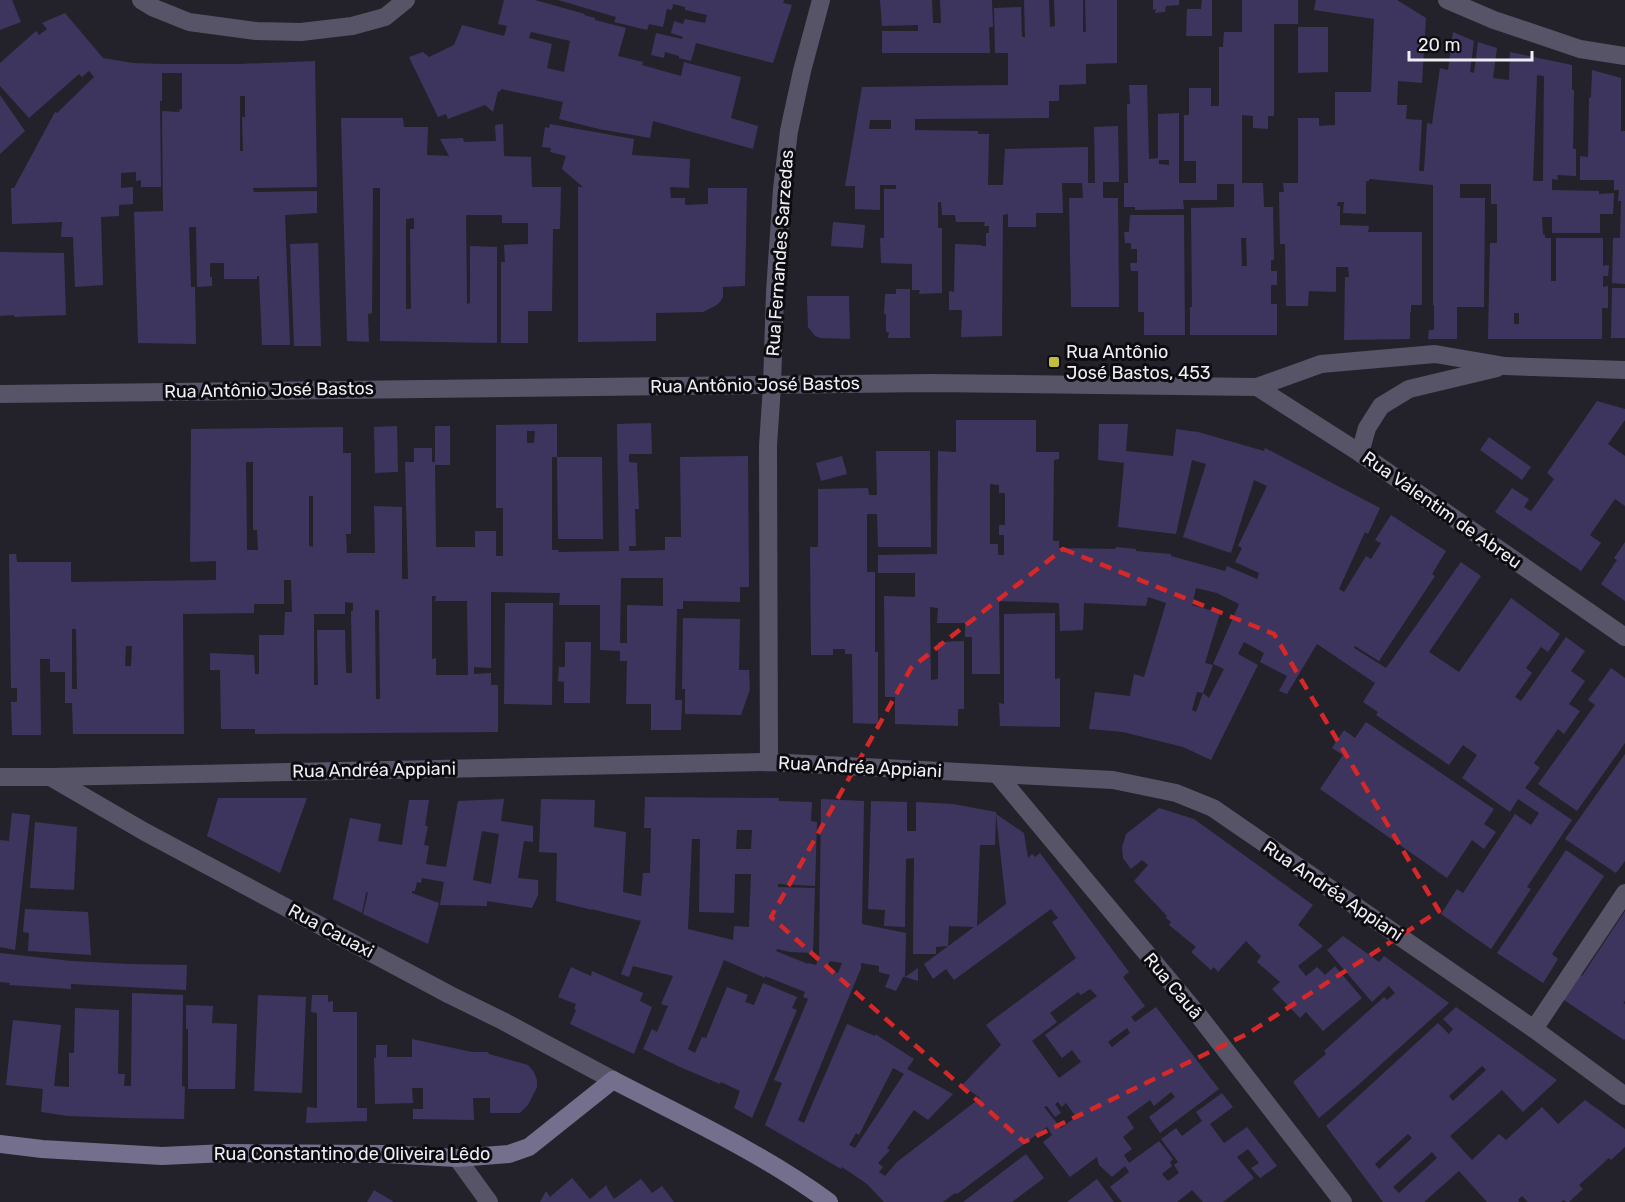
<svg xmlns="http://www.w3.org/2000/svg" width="1625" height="1202" font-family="Rubik,sans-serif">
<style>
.building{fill:#3e355e;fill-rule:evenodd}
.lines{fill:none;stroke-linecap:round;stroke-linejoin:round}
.lane{stroke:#575468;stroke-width:18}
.street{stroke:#575468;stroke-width:18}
.secondary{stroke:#756f8e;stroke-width:18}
.marked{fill:none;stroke:#d62828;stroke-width:4.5;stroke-dasharray:12 8;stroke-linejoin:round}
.poi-dot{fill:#c0be41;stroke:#0d0c10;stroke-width:2}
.labels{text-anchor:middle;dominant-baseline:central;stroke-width:6;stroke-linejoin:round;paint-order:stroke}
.street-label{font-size:18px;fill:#efeef4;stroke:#0d0c10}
.poi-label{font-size:18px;fill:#efeef4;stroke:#0d0c10;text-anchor:start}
</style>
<rect width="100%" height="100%" fill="#23222a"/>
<g class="building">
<path d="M0,0H12L21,22L0,30Z"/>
<path d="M504,0H535L585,14L584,15L595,18V20L626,28L618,56L643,62L642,65L681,76L684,62L741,77L731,118L758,126L753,149L653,121L650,138L599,129L559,119L563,102L501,89L500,92L498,91L493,112L485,105L448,119L446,114L438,117L409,57L423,52L429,57L454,45L462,25L504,36L507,26L498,24ZM531,32L570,41L564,72L547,68L552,44L529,38Z"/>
<path d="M558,0H784L783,3L792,5L773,63L696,43L691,61L679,58V56L665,52L664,58L651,55L656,33L682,39L683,37L671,33L674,21L683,24L685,19L705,23L707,15L685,10V7L673,4L672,10L667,9L663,27L649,24L647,30L614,22L616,17Z"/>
<path d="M880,0H932L933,23H941L940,0H992L993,27H989L990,53H882V31H918V25L882,26Z"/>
<path d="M1024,0H1049L1050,27L1055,26L1054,0H1083V32H1086L1085,0H1117V63L1086,64V84L1059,85V101H1049V118L915,119V130L978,131V134H989L988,185H1003L1005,149L1088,147V183H1095L1094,127L1118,126L1119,182H1103V198H1118L1119,307H1071L1069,198H1083L1082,183H1062L1063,213H1036V227H1008V214L1003,215L1002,336L961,337L962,310H949V291L954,292L955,244L981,245V246H986V233H989V226H984L985,222H956L955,215H942L941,202H938V228H942V293L919,294L920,290H912V264L881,263L880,238H884V189H896V185H880V210L855,209V186H845L862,87L1008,85V53H995L994,8L1021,7L1022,37H1025ZM870,120H891V129H869Z"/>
<path d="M1153,0H1179V5L1166,6L1165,12L1155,13L1156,9L1153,10Z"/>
<path d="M1202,0H1212V36H1186L1187,9H1201Z"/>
<path d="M1242,0H1298V24H1274V116H1268V129L1253,128V116L1242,115V183H1263L1264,207H1273L1274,260H1271V271H1277V285H1271V304H1277V335H1190V307H1192L1191,208L1234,207V184H1217V200H1183L1184,209L1135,210V207H1124V183H1128L1127,104H1130L1129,85H1147L1149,159L1158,158V114L1179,113V183H1196V161H1184V115H1189V88H1211V106H1219V47H1223L1224,32H1242ZM1159,160H1169V165L1159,164ZM1241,238H1246L1247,266H1242Z"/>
<path d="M1316,0H1397L1426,18L1422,83L1398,81L1397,105H1407L1406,119L1422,120L1419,171H1424L1427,123L1432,124L1440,68L1448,70L1453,32L1474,41L1470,72L1474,73L1478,42L1497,48L1493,78L1509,80L1510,52L1572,65V90H1574L1573,149H1576V176L1557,175L1558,180L1552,179V190L1599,191V194L1614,193L1613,214H1600V233H1552V217H1542L1543,234L1545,235V238H1551V281H1556V238H1603V266L1609,265L1608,276H1603V287L1608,286V308H1602V339H1488L1490,243H1497V204H1491V184H1460V198H1485L1484,307H1457V339H1428L1429,330H1434V305H1433V185L1369,179V181H1366V214L1343,213L1344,202H1338L1337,206H1340V225L1369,226L1368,232H1422V305H1411V312L1410,313V339L1344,340L1345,277H1349L1348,267H1336V292L1309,291L1308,306H1286L1285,244H1280L1279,192H1284L1283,183H1298V118H1319V126L1335,125V92H1371L1374,19L1314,10ZM1537,75L1544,76L1543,181H1533ZM1514,313H1519V324H1514Z"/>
<path d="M65,13L103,58L133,63L162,64H240L315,61L317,187L253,188L254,192L317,191V213L285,215L290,345H262L259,276H257V279H224V263H210V277H212V286L197,287L196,227H189L191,287H195L196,344L138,343L134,212L163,211L162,111L179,112L180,109H182V73H162V101H160L161,187H141V180L136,181V172L121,173V188L133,187V204L119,205V216L101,217L103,285L75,287L73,237H61L62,222L12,224L11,188H14L55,112L57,113L94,77L89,71L82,77L79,74L29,118L0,86V63L36,31L39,35L47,29L42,23ZM240,96H245V117H242L243,151H240Z"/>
<path d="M1298,27H1328V72L1298,73Z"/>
<path d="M1592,70L1621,78V131H1625V284L1612,283L1613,238H1620L1621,201H1618L1619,190H1614V180H1580V156L1588,157L1589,98L1591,97Z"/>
<path d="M0,95L25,131L0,154Z"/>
<path d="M341,118H403L404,127H428L427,155L449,156L440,139L463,138L464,142L496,141L495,125L503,124L504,156L531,157L532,187H561L560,229H553L552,311H528V343H501V262H505L504,245L528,244V223H502V215H466L467,304L470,303V246L497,247V343L380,341V188H373L372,313L368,314L369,342L347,341ZM414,218V229H410L411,309H406V219Z"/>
<path d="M550,124L634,139L632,155L690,159L689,188L670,187L671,198H685V205L708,204V188H747L745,286L723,287V297L720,302L715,306L703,312L656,313V341L578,342V187H583L562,169L566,156L550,152L551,148L542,147L545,127L549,128Z"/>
<path d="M1130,215H1184L1185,335H1144V312H1138V271H1131L1130,263H1137V249H1131V243H1125L1124,232H1129Z"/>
<path d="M833,222L865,225L863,248L831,246Z"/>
<path d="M318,243L321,346H294L290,244Z"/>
<path d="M0,252L64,253L66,315L14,317V315L0,316Z"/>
<path d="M1612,288H1625V338H1611Z"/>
<path d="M896,289H910V338H888L889,332H886V314H884L885,294H896Z"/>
<path d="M807,296H849L850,339L820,338L815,336L808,327Z"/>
<path d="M1597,401L1625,409V420L1608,444L1625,456V506L1615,499L1590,535L1601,543L1581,571L1495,512L1512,488L1529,499L1524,507L1531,511L1554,479L1547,473Z"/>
<path d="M956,420H1036V452H1059V459L1054,460L1053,541H1059V548L1115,549L1116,547L1136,549V551L1171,554V556L1225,571L1227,566L1257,579L1259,573L1235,562L1242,548L1238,546L1267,486L1254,480L1231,553L1183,537L1206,464L1192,460L1176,534L1118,527L1124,463L1098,460L1099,424H1128L1126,451L1173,456L1176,429L1198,432L1264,451L1265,448L1380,508L1368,534L1365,532L1339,589L1344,592L1366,556L1371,559L1381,543L1375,540L1391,515L1446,551L1432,574L1435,576L1379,661L1355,646L1354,648L1386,668L1461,562L1481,576L1429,652L1459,672L1511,598L1560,634L1548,652L1541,647L1526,668L1532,673L1515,697L1521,701L1566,637L1585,651L1571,671L1585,681L1569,704L1580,711L1564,734L1558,729L1534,763L1540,768L1525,788L1572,820L1527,887L1531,889L1491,949L1441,914L1457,889L1463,893L1515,814L1531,825L1539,813L1518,799L1510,812L1462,778L1477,755L1463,745L1449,765L1376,715L1378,712L1363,702L1375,683L1317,644L1287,694L1279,691L1287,676L1260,662L1264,653L1244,642L1238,654L1258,665L1211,760L1183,747L1123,732L1089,729L1095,692L1130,696L1134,674L1144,677L1166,603L1148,597L1146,606L1084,603L1083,630L1060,631L1059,603L999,601L1000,674H972V637H965V623H937L938,608L930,607L931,680L938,679V642L964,641V709H958V726L895,724V697H885L884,596L915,597V573H878V555L937,554L938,451L956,452ZM990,484L999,485V493H1005V525H999V535H1004V555H998V544H990ZM1196,588L1217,593L1239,604L1213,664L1224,669L1209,698L1203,693L1196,712L1192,710L1197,692L1203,693L1213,665L1205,663L1220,613L1192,605Z"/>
<path d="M651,423L652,454H629V462L637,463L639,509H635L636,546H629V551L665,550V537H681L680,457L748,456L749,587H740V602L683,601V609H677L675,700H682L681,730H651V704H626L627,661H620V651L600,650V605H559L560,593L491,592V668L474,667V674L491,673V685H498V732L255,734V729H221L220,670H210V653L254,655L255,674H259V635H284L285,612H292L291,580H284V604H254V613L183,614L184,734H73L72,703H65V672H50V659H40L41,735H12L11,702H17V688H11L9,554H16L17,562H71V582L216,580V561L190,562L191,429L343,427V453H351V534H346L347,553H375L374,506L402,507V579H408L405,462H414V448H432V462H435V426H450V465H435L436,547H475V531H496V556H503V508H496V425L557,424V457H552V550H558L559,552L619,551L617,424ZM527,431H535L534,443H527ZM246,462H253V530H257L258,550H247ZM309,496H313V547L309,546ZM621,578H663V606L627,605V643H620ZM432,596H436L435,601H467L468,675H436V658L432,659ZM345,602L353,603V611H351L352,673H346L345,630H317L318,685H314V614H345ZM375,610H379L380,699H376ZM72,629H76L77,689H72ZM126,646H132L131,666H125Z"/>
<path d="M397,426L398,472L375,473L374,427Z"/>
<path d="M1489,437L1531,467L1522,480L1480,450Z"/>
<path d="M876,451H930L931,547H878L877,514H867V572H875V652H878V724L853,723L852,654H845V649H833V655H811L810,547H818V489L868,488L869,495H877Z"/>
<path d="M842,456L847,474L821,481L816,463Z"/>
<path d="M557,457H602L603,539H558Z"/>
<path d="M1625,542V601L1601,584L1617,560L1614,558Z"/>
<path d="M505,603H553L552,705L504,704Z"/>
<path d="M1055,613V679L1060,678V727L1000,726L999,703L1004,704V614Z"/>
<path d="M683,618L740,619L739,670H749L750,689L741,715L685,714V689H682Z"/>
<path d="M565,642H591L590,703H564V682L558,681L559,667H565Z"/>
<path d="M1611,668L1625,678V743L1577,811L1538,784L1595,705L1588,700Z"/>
<path d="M1366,722L1494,809L1484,824L1496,832L1484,849L1472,840L1447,878L1320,789L1343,755L1332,748L1344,730L1355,738Z"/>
<path d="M1625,754V861L1616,873L1565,839Z"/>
<path d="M645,797L779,798V801L812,802L811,821L817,822L815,886L778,884V887L815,888L813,953L790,952L777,949L776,951L808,964V963L816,965L819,958L821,799L864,801L862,924L906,933L905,977H903L896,991L885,987L890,975L879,972V966L861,963V968L798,1120L804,1123L847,1024L875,1036V1034L914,1059L907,1069L953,1094L928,1120L914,1110L887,1148L890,1150L878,1163L883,1167L879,1172L885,1176L897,1162L980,1098L962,1085L1001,1045L986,1025L1076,958L1052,922L1058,918L1051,909L954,980L946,969L933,979L924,964L974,927L949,926L948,946L936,947V954H913L914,858L906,859L905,927L884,926L885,910L868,909L871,801L907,802V831H916V802L953,804L996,812V814L1024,833L1028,858L1032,854L1035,857L1040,853L1129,972L1123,977L1145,1006L1131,1017L1135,1022L1156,1007L1219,1089L1160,1133L1149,1117L1175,1097L1171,1092L1154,1106L1150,1100L1127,1117L1134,1128L1123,1137L1132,1149L1124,1155L1129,1163L1159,1141L1173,1159L1170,1162L1172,1166L1162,1174L1168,1181L1179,1173L1174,1165L1178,1162L1161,1139L1176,1128L1182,1136L1202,1121L1196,1112L1222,1093L1233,1107L1210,1124L1224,1143L1247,1127L1277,1166L1260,1178L1251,1168L1259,1163L1248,1149L1237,1157L1254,1178L1223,1202H1203L1192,1190L1177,1202H1122L1110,1187L1129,1172L1125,1166L1112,1177L1099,1165L1097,1157L1070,1177L1043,1142L1052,1135L1047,1127L957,1194L955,1193L943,1202H884L867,1184L842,1167L841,1169L765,1125L782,1083L774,1080L808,999L803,997L805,992L765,976V978L724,960L688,1049L695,1053L702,1037L706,1038L727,987L748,995L745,1002L754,1005L763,983L797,997L792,1008L797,1010L752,1118L734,1108L740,1091L721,1082L720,1084L680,1067L643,1049L652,1029L657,1032L668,1006L661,1004L673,976L633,966L629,977L621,974L641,921L591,909L592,910L556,901L557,853L539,852L541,799L595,800L594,827L626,832L623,892L641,896L643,873H650L651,828H644ZM996,814L1006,904L977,926L980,845H995ZM737,830H752L751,849H736ZM692,839H700L699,912L734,913L735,874H751L749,927L734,926L733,940L688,929ZM830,961L842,963L838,973L826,969ZM1090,989L1097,996L1045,1035L1062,1058L1072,1050L1081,1062L1059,1078L1032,1041L1057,1022L1050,1013L1078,992L1081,995ZM1127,1028L1130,1033L1112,1047L1108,1042ZM893,1068L904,1074L855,1148L849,1145L856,1133L859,1135ZM1058,1102L1062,1107L1066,1103L1076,1117L1061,1128L1044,1107L1047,1106L1055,1117L1061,1113L1055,1104Z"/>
<path d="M218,798H307L280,873L207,836Z"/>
<path d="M504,799L501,821L533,826V842L524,841L518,878L538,880V895L532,908L487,901V906L440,905L444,882L422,878L421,883L417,882L415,891H412V893L439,903L428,944L363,914L368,892L366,893L362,913L333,899L350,818L381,824L378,841L402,845L409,800H429L425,826H428L424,845L429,846L426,864L446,867L458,801ZM482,831L499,834L491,884L473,880Z"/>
<path d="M1159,808L1194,819L1313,905L1298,925L1323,946L1298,966L1306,976L1317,967L1325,975L1335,966L1362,998L1323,1031L1306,1012L1300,1018L1272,989L1280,982L1257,962L1261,956L1246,941L1218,972L1214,967L1211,970L1191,952L1196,947L1169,925L1171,922L1166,918L1167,916L1134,881L1148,865L1142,860L1131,869L1123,858L1122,847L1126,834Z"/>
<path d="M12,813L30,815L15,950L0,947V840L9,841Z"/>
<path d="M35,822L77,827L74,890L30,888Z"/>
<path d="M1566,850L1604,876L1552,954L1558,959L1543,983L1497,953Z"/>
<path d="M25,909L88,912L91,955L28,951L29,933L23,932Z"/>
<path d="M1625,911V1001L1623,1003L1625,1004V1039L1624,1040L1561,998L1578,973L1582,976Z"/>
<path d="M1343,936L1379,962L1384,956L1449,1003L1357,1086L1319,1118L1293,1082L1326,1054L1324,1051L1384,997L1387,1000L1395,993L1389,986L1372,1002L1327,950Z"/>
<path d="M0,953L71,961L128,964L187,965L186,990L71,984V989L9,985L10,983L0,982Z"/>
<path d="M571,967L591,976L592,971L643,993L640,1001L652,1007L634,1054L570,1024L576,1010L574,1009L576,1004L558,997Z"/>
<path d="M918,968V981L905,977Z"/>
<path d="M132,993L183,995L182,1086L185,1087L184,1119L124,1118L68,1116L41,1112L43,1089L6,1085L13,1020L61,1025L54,1086L69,1087V1053H74L75,1008L119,1010L118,1074H125L124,1086H131Z"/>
<path d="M258,995L306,997L302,1093L254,1091Z"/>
<path d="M312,995H328V1002L333,1001V1012H357V1108H367V1121L306,1123L307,1107L317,1108V1013L311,1012Z"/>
<path d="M186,1005L213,1006L212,1023L237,1024L235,1089H188V1029H186Z"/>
<path d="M1456,1007L1557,1080L1523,1112L1502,1090L1450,1136L1472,1160L1499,1134L1506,1140L1542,1107L1558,1124L1585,1100L1625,1129V1147L1611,1160L1609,1158L1579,1185L1583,1189L1569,1202H1566L1564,1200L1561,1202H1528L1522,1196L1518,1200L1519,1202H1487L1459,1171L1424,1202H1383L1326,1126L1438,1023L1449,1034L1453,1029L1443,1019ZM1482,1066L1486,1070L1453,1101L1449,1096ZM1408,1134L1412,1138L1379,1169L1375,1164ZM1432,1152L1437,1158L1399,1193L1393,1187Z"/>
<path d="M412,1039L472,1052H488L489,1054L528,1065L534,1072L537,1080V1087L528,1105L520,1113H490V1098H473L474,1120L413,1119V1109H423V1088H412L413,1103L375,1104L374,1058H376V1045H387V1057H412Z"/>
<path d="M1026,1154L1044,1178L1012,1202H963Z"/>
<path d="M572,1178L590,1199L607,1185V1188L614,1199L641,1179L652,1193L662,1186L674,1202H540L546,1191L550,1197Z"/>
<path d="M1097,1179L1114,1202H1067Z"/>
<path d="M374,1190L394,1202H367Z"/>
</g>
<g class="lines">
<path class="lane" d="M1534,1029L1625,893"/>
<g class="street">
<path d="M141,0L154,8L189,22L256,31L301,32L352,26L385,17L406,0"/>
<path d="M1447,0L1494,20L1580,49L1625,56"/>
<path d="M1257,387L1360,453L1625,637"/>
<path d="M0,394L930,383L1257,387L1321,364L1435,354L1505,366L1625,370"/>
<path d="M1360,453L1367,428L1381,406L1409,389L1497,368"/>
<path d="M769,762L768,446L772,385L775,292L782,189L789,131L802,71L821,0"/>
<path d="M997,774L1199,1016L1343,1202"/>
<path d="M0,777H50L769,762L1113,780L1176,793L1213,808L1534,1029L1625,1096"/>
<path d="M52,778L145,832L450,995L503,1021L613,1080"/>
<path d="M457,1158L489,1202"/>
</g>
<path class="secondary" d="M0,1144L42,1149L162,1156L226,1153L384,1154L457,1158L509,1154L529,1147L613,1080C686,1118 762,1153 829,1202"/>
</g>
<path class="marked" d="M1063,549L1274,634L1439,911L1247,1034L1024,1142L771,917L911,668Z"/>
<rect class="poi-dot" x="1048" y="356" width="12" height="12" rx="3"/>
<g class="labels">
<g class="street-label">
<text transform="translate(780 253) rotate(-86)">Rua Fernandes Sarzedas</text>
<text transform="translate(755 385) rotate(-1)">Rua Antônio José Bastos</text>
<text transform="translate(269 390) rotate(-1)">Rua Antônio José Bastos</text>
<text transform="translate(1442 510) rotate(35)">Rua Valentim de Abreu</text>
<text transform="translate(860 767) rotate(3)">Rua Andréa Appiani</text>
<text transform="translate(374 770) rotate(-1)">Rua Andréa Appiani</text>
<text transform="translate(1333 891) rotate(34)">Rua Andréa Appiani</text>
<text transform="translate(331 931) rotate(28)">Rua Cauaxi</text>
<text transform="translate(1173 986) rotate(50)">Rua Cauã</text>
<text x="352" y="1154">Rua Constantino de Oliveira Lêdo</text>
</g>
<g class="poi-label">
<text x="1066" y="352">Rua Antônio<tspan x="1066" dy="21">José Bastos, 453</tspan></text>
</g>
</g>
<path d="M1409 51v9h123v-9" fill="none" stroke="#efeef4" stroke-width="3"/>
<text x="1418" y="51" font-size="18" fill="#efeef4" stroke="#0d0c10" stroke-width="4.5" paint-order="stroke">20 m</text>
</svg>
